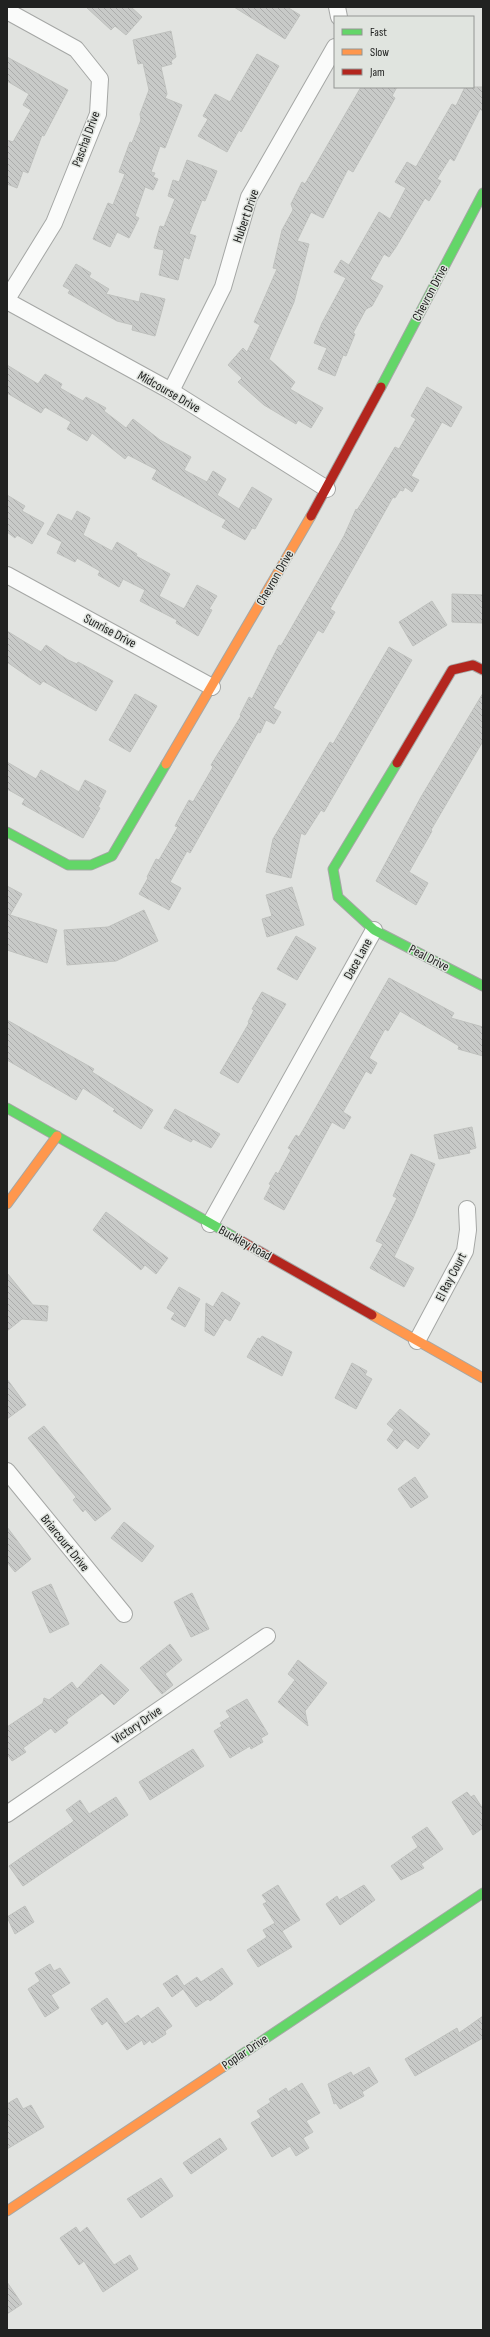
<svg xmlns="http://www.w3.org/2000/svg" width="490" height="2337" font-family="'Sofia Sans Condensed',sans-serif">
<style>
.building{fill:url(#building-back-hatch);stroke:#bfc1be}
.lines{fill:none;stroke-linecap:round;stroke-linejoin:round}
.street-casing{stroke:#a5a7a5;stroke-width:18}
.fast-casing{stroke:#a5a7a5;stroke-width:11}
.slow-casing{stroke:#a5a7a5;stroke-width:11}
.jam-casing{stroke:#a5a7a5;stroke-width:11}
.street{stroke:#fafbfa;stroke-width:16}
.fast{stroke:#63d668;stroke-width:9}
.slow{stroke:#ff974d;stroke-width:9}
.jam{stroke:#b3261e;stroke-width:9}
.labels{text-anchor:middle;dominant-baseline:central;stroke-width:3;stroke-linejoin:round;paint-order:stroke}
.street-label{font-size:13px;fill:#212221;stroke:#e0e4df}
</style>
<defs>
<pattern id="building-back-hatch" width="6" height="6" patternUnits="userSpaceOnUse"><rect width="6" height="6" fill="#c8cac8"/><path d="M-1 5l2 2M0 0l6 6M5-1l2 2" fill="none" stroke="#acadac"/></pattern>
</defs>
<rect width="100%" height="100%" fill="#e1e3e0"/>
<g class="building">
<path d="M86,7H131L142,17L126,35L115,26L111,30Z"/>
<path d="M234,7H287L300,15L285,39Z"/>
<path d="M171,31L176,57L171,61L172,64L161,67L167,94L165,98L182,105L165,148L160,146L151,172L155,173L153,177L158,179L153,190L145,187L135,216L139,218L129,238L117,232L110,247L93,239L108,203L113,205L125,174L119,172L130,142L132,143L141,120L140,114L149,90L143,63L138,64L133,40Z"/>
<path d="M257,54L279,66L241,132L239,130L227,152L198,136L208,119L203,116L215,94L230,102Z"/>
<path d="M7,57L68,90L44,136L42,135L28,173L23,171L17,188L7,184V140L13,142L31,110L23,105L29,94L7,81Z"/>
<path d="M361,87H397L392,96L395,98L353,172L348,169L323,218L311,212L297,241L309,244L294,302L269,359L295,382L290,389L323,408L311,428L298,420L296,424L264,405L238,382L242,378L228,365L243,348L247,352L260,325L254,322L277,269L273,268L282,230L293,210L291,204L302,182L305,184Z"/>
<path d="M465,87H483V111L480,109L454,161L450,158L437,179L441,181L429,201L425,198L396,247L389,257L384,254L370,279L383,286L372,306L366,309L353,333L355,334L346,356L343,355L335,376L318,369L327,348L314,343L322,323L346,278L334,272L341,260L349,265L379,212L390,219L406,188L395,182L407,162L416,167L452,104L456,106Z"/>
<path d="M187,160L217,171L205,201L202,200L189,234L196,236L189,259L184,257L178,280L159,275L164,250L154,248L160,226L164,227L175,199L168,196L173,180L179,182Z"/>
<path d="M76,264L91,273L89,277L109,289L106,294L139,302L141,293L165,299L155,336L132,330L133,325L117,321L68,293L70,290L63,286Z"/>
<path d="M7,365L38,384L45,374L62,384L60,388L83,401L86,397L106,408L104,411L126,428L133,419L160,440L191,457L184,470L207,482L213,471L226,479L217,495L239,509L252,487L272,499L255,529L252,528L245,540L222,527L226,520L152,479L157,470L128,455L125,459L92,433L87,441L67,429L71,422L45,407L41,413L7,393Z"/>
<path d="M427,387L462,407L451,427L442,422L411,476L419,480L412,492L405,487L403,491L400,490L395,498L393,497L330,609L335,612L323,633L318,630L273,708L281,712L274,724L266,720L260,733L258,732L190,853L187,851L170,882L181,888L169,910L139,894L148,878L147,877L156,859L159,860L178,827L175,826L189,800L193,802L213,767L211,765L241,716L240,715L249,697L252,699L279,645L281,646L344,536L356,509L357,510L364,499L395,447L399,449L416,419L411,416Z"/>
<path d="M7,495L25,506L22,511L44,523L32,544L17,535L15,538L7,532Z"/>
<path d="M77,511L90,518L83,535L112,551L117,542L137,554L136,556L170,574L159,596L184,609L197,585L217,596L209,609L212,610L198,636L176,623L177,620L140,601L145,590L123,579L119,587L98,575L100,571L77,558L75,562L57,553L62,542L47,534L58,514L72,521Z"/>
<path d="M452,594L483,595V623L452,622Z"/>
<path d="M432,601L447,625L413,646L399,622Z"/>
<path d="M7,631L41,652L46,645L68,660L77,664L78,662L113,681L96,711L43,681L40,685L7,662Z"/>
<path d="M389,647L412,660L324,812L321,810L305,835L301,833L291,878L266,872L273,839L330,742L333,744Z"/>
<path d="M483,693V741L431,830L432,831L409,872L428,883L416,905L376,881L421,797Z"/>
<path d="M135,694L157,706L130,752L109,740Z"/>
<path d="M7,762L36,779L41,770L79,792L85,780L106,791L98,807L100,808L83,838L22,804L25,799L7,789Z"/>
<path d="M7,886L22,894L10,915L57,930L47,963L7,950Z"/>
<path d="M292,887L304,925L267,937L262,919L272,916L266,895Z"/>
<path d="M144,910L158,941L116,961L67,965L64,930L108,927Z"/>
<path d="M296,936L316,948L297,980L277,969Z"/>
<path d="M389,978L454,1013L451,1018L483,1027V1056L458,1049L459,1046L400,1011L388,1031L385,1029L369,1058L377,1063L371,1074L366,1071L343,1112L351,1117L344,1129L332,1122L284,1210L264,1199L271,1185L269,1184L276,1172L278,1174L291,1150L288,1148L296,1135L299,1137L306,1125Z"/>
<path d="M262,992L286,1004L238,1083L220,1073L249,1023L248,1022L254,1010L252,1009Z"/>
<path d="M7,1020L94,1069L92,1072L153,1110L141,1129L113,1111L115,1109L83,1088L76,1100L7,1060Z"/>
<path d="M175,1109L220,1134L211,1148L193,1139L191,1142L164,1128Z"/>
<path d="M472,1127L476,1148L469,1150L470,1153L439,1159L434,1135Z"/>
<path d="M411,1154L435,1164L414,1216L394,1257L414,1268L404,1287L370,1268L383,1244L376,1241L397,1198L393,1196Z"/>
<path d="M106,1212L168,1258L156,1274L145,1265L141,1270L93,1230Z"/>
<path d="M7,1273L33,1305L48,1306L47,1321L22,1319L7,1331Z"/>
<path d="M179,1287L200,1299L185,1327L171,1319L175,1313L167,1308Z"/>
<path d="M222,1292L240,1303L230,1321L225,1318L214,1336L205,1331L206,1303L213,1307Z"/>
<path d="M262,1336L292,1352L282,1376L247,1357L258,1338L260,1339Z"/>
<path d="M352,1363L367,1371L365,1375L372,1379L356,1409L335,1398Z"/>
<path d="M7,1379L26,1405L7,1419Z"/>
<path d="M400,1409L430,1434L418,1449L405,1439L397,1449L387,1440L394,1430L387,1424Z"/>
<path d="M44,1426L111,1509L95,1521L85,1509L83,1512L73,1500L76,1497L28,1438Z"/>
<path d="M415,1477L428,1497L411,1508L398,1489Z"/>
<path d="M124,1522L154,1546L142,1562L111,1538Z"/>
<path d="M7,1527L31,1559L15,1572L7,1562Z"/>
<path d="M51,1584L69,1624L50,1633L32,1592Z"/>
<path d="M192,1593L209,1629L191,1637L174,1602Z"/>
<path d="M170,1644L182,1660L165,1674L173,1685L162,1694L140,1668Z"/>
<path d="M298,1660L327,1683L305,1711L308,1726L278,1702L295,1680L288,1674Z"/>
<path d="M101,1664L129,1690L114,1705L102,1693L66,1720L68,1723L55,1733L51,1728L23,1748L26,1752L12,1761L7,1754V1727L43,1703L44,1698L49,1700L72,1682L77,1689Z"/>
<path d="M247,1699L268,1734L261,1738L263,1742L251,1749L250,1746L230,1758L214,1731L222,1726L220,1723L230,1717L226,1711Z"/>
<path d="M193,1749L204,1766L150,1800L139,1782Z"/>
<path d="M467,1792L471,1797L474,1795L483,1809V1828L473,1835L452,1802Z"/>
<path d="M116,1797L128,1815L23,1886L9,1866L74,1821L66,1810L80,1800L89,1814Z"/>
<path d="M427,1827L443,1849L421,1864L424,1868L401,1880L391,1866L418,1847L412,1837Z"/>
<path d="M278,1885L300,1920L282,1931L292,1947L258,1967L247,1950L267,1937L263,1930L275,1923L263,1904L267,1902L262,1895Z"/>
<path d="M364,1885L375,1900L340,1925L326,1904L337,1896L339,1900Z"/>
<path d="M25,1906L34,1922L15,1934L7,1917Z"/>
<path d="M50,1964L54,1971L60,1968L70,1983L51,1995L59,2008L45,2017L28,1989L40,1981L35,1973Z"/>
<path d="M222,1968L233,1984L210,2001L208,1999L196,2007L183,1989L172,1997L163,1984L177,1975L184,1986L197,1977L201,1982Z"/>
<path d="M107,1998L125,2024L138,2015L141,2019L158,2007L172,2026L165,2031L166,2034L152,2043L150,2040L144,2045L142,2040L127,2050L107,2021L102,2025L91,2009Z"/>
<path d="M483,2016V2038L415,2076L405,2059L457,2028L459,2033Z"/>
<path d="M369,2067L378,2082L362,2092L364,2096L340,2109L336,2103L334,2104L328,2084L351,2072L353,2076Z"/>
<path d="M302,2083L320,2113L306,2121L313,2132L303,2138L309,2148L296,2156L290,2146L272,2157L251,2123L261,2117L257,2111L271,2102L269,2099L286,2088L288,2092Z"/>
<path d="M17,2098L23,2109L31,2105L44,2127L7,2149V2104Z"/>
<path d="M220,2138L227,2149L191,2174L183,2163Z"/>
<path d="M161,2178L173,2196L141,2218L127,2199Z"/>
<path d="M76,2227L80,2233L87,2227L114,2265L130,2255L138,2269L103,2292L84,2261L79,2265L60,2238Z"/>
<path d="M7,2282L22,2304L7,2314Z"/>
</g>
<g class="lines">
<g class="street-casing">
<g id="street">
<path d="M337,7L339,17"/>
<path d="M7,11L76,49L100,79L98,114L54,223L7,299"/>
<path d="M7,301L171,391L327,489"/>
<path d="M171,391L223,287L249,197L335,47"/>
<path d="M7,575L212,687"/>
<path d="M210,1224L374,930"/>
<path d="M417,1341L465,1251L468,1230L467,1209"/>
<path d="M7,1471L124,1614"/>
<path d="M7,1814L267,1636"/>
</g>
</g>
<g class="fast-casing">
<g id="fast">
<path d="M381,387L483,193"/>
<path d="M397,763L333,869L338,897L374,930L483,986"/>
<path d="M7,832L68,865H91L112,856L166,764"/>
<path d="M7,1108L238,1239"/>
<path d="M223,2067L483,1893"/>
</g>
</g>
<g class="slow-casing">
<g id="slow">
<path d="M166,764L311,516"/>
<path d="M7,1204L57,1136"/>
<path d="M372,1315L483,1378"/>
<path d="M7,2211L223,2067"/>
</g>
</g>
<g class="jam-casing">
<g id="jam">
<path d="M311,516L381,387"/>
<path d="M397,763L452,670L473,665L483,670"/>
<path d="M238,1239L372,1315"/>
</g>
</g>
<use href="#street" class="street"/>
<use href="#fast" class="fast"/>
<use href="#slow" class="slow"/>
<use href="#jam" class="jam"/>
</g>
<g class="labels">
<g class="street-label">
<text transform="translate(86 139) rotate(-70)">Paschal Drive</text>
<text transform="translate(246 216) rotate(-71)">Hubert Drive</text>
<text transform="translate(430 293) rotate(-62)">Chevron Drive</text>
<text transform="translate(169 392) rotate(30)">Midcourse Drive</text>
<text transform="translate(275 578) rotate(-60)">Chevron Drive</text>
<text transform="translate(110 631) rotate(28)">Sunrise Drive</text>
<text transform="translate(429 958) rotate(27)">Peal Drive</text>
<text transform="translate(358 959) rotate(-61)">Dace Lane</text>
<text transform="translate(245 1243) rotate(29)">Buckley Road</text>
<text transform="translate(451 1277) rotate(-63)">El Ray Court</text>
<text transform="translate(65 1543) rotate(51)">Briarcourt Drive</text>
<text transform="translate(137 1725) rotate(-34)">Victory Drive</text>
<text transform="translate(245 2052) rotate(-34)">Poplar Drive</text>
</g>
</g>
<rect width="490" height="2337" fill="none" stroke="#212221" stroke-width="16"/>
<rect x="334" y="16" width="140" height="72" fill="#e0e4df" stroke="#949693"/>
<rect x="342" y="29" width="20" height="6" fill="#63d668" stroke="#949693"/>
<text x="370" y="36" font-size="12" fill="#212221">Fast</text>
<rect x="342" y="49" width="20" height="6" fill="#ff974d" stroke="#949693"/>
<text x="370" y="56" font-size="12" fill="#212221">Slow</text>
<rect x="342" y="69" width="20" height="6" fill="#b3261e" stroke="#949693"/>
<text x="370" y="76" font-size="12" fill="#212221">Jam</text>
</svg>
